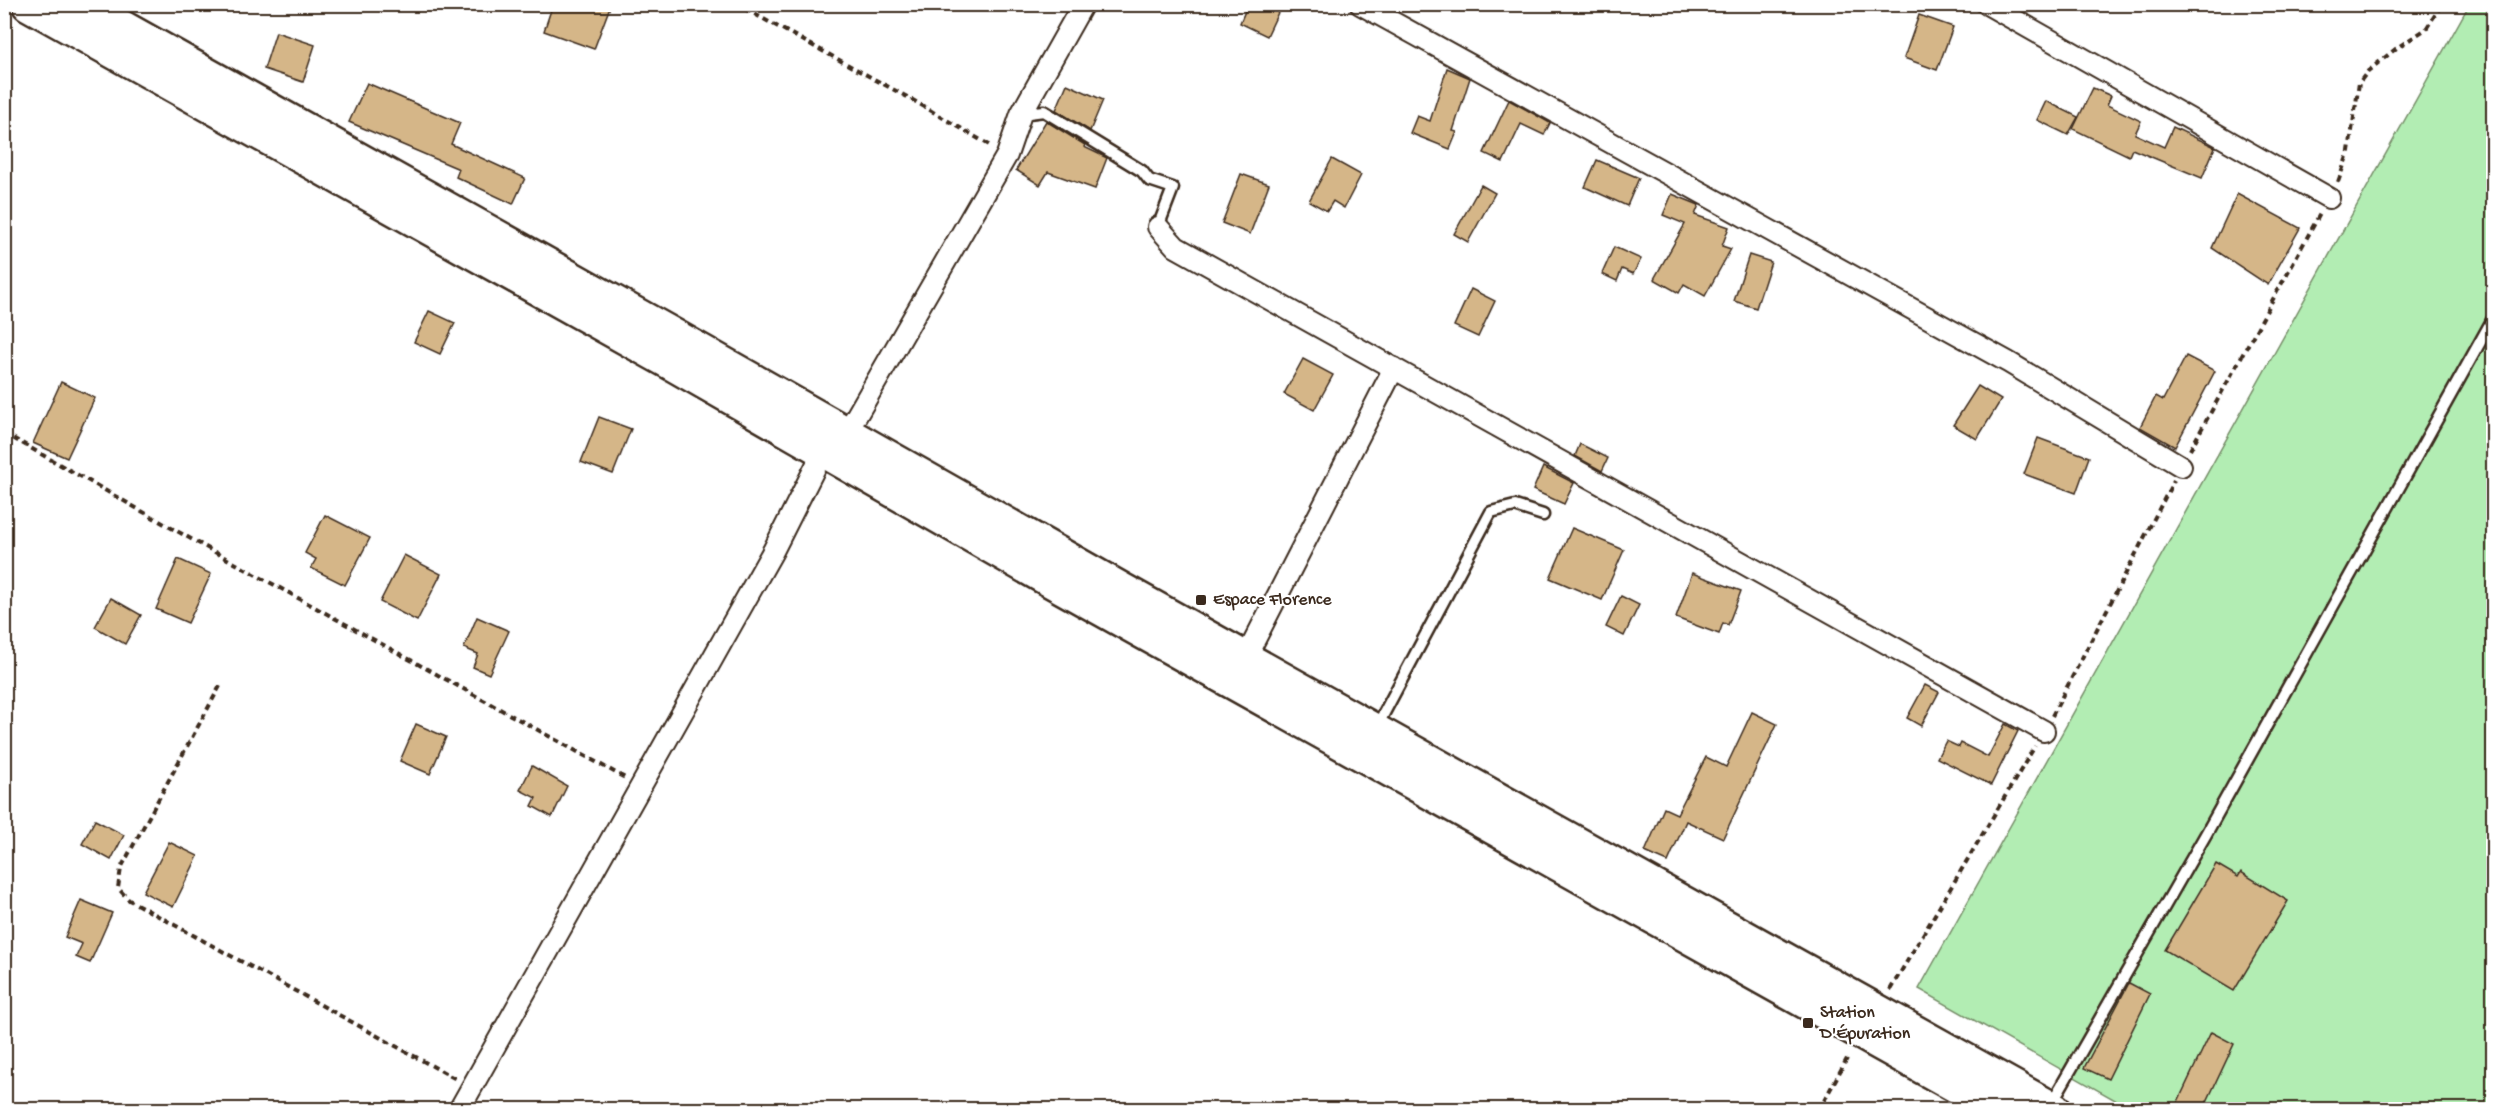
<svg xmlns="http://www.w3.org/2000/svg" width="2498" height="1114" font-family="'Gochi Hand',sans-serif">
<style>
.green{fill:#b2edb3;stroke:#768c68;stroke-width:1.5}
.building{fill:#d5b688;stroke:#3b2a1e;stroke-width:1.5}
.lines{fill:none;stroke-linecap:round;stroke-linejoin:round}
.lane-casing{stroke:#3b2a1e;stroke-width:15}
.street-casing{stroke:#3b2a1e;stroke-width:24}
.highway-casing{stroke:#3b2a1e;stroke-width:38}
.path{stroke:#3b2a1e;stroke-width:4;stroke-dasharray:6 4.5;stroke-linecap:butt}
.lane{stroke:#fff;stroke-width:10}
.street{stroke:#fff;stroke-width:20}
.highway{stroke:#fff;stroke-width:33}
.poi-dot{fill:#3b2a1e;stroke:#fff;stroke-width:2}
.labels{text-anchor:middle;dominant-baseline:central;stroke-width:4.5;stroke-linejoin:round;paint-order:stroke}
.poi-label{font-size:18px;fill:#3b2a1e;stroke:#fff;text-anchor:start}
</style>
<rect width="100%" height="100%" fill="#fff"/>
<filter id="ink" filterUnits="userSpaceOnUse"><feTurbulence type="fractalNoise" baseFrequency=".0167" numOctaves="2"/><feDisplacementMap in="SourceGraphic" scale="12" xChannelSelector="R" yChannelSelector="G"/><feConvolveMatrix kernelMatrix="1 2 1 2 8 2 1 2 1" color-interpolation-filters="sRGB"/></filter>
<g filter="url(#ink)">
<path class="green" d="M2469,5H2493V1109H2131L1919,989Z"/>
<g class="building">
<path d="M553,4H611L594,49L544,31Z"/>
<path d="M1248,4H1282L1267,36L1240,23Z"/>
<path d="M1919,15L1953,27L1937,70L1904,58Z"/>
<path d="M276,32L315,45L303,82L264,69Z"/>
<path d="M1447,68L1470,78L1453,131L1457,132L1450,149L1410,133L1417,116L1430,121Z"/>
<path d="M367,83L460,123L451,144L525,178L513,204L456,177L459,169L349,122Z"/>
<path d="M1067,84L1103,100L1090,131L1056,110Z"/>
<path d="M2093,88L2111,96L2107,105L2141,121L2135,134L2164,147L2173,127L2215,147L2202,178L2132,149L2129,156L2073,129Z"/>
<path d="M1509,100L1550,123L1544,135L1521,124L1503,162L1484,153Z"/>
<path d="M2046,101L2078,117L2068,135L2037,120Z"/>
<path d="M1046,121L1085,145L1084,147L1107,158L1095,189L1048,172L1040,185L1016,170Z"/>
<path d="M1332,159L1361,175L1344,208L1333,201L1327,211L1309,201Z"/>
<path d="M1597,160L1639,178L1627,206L1585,187Z"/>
<path d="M1241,174L1269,184L1250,234L1222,223Z"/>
<path d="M1481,185L1495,193L1468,242L1454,234Z"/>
<path d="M1672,194L1699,205L1695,215L1729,227L1722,246L1731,249L1705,296L1684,284L1679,293L1654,279L1685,224L1663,215Z"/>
<path d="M2237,194L2300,228L2268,285L2212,248Z"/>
<path d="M1614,247L1641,259L1633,274L1622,269L1617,281L1602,274Z"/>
<path d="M1749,255L1771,262L1756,308L1734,301Z"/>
<path d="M1471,289L1495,301L1478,337L1454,326Z"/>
<path d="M429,311L455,323L440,354L414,342Z"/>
<path d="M2186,356L2215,371L2175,447L2140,427L2156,396L2163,400Z"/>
<path d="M1303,359L1333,375L1314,410L1284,394Z"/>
<path d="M61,382L95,398L67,458L33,443Z"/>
<path d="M1978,386L2001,400L1977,439L1953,425Z"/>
<path d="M599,417L631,429L613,474L581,462Z"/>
<path d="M2038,438L2089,457L2076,493L2024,474Z"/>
<path d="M1580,444L1608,458L1602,471L1575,456Z"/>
<path d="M1543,467L1574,483L1564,504L1533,490Z"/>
<path d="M325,515L370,538L345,585L311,568L316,559L305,553Z"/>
<path d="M1572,528L1624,550L1602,600L1550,578Z"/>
<path d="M404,555L441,574L417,621L380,602Z"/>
<path d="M178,559L211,574L188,623L156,609Z"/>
<path d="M1692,573L1741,591L1728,625L1723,623L1719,634L1676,618Z"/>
<path d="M1621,596L1639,605L1624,636L1606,627Z"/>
<path d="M111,598L141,615L125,644L95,627Z"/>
<path d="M477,617L509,631L489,674L473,667L478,654L464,648Z"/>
<path d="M1925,685L1939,692L1921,726L1907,718Z"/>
<path d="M1752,712L1777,724L1723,838L1686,821L1668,862L1645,852L1664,808L1677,814L1706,757L1726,767Z"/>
<path d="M416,724L446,737L430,774L400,761Z"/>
<path d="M2005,724L2018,731L1991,785L1937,758L1946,741L1959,747L1961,743L1988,757Z"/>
<path d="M532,766L567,786L552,817L532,806L536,798L520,790Z"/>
<path d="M95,820L124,835L111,860L82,844Z"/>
<path d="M169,842L198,856L173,907L143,892Z"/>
<path d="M2216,864L2238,877L2241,872L2288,901L2234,991L2165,950Z"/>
<path d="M81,900L112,913L90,963L76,957L82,944L65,937Z"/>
<path d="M2129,983L2150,994L2108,1079L2084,1068Z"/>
<path d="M2211,1032L2234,1044L2203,1110H2174Z"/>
</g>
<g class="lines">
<g class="lane-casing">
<g id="lane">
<path d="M1021,114L1044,111L1142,171L1149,180L1173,188L1158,227"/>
<path d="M1376,728L1491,512L1515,506L1543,515"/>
<path d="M2051,1104L2206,834L2494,317"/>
</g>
</g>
<g class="street-casing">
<g id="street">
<path d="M1360,4L2008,362L2181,466"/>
<path d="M1987,4L2329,198"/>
<path d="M1158,227L1176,247L2044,731"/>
<path d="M846,434L1007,155L1021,114L1083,4"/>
<path d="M1245,659L1394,368"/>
<path d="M459,1110L773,551L824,450"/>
</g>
</g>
<g class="highway-casing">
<g id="highway">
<path d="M29,4L668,361L1043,576L2000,1110"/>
<path d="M80,4L665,331L1122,590L2054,1110"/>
</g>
</g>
<g class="path">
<path d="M736,4L911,99L991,146"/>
<path d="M2338,182L2349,151L2359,83L2368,71L2398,47L2426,29L2442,4"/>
<path d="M4,433L191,539L625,778"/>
<path d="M2190,450L2321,212"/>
<path d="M220,686L121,868L118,888L129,900L456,1079"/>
<path d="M2052,716L2174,480"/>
<path d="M1890,990L2035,746"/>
<path d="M1819,1110L1849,1055"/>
</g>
<use href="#lane" class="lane"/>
<use href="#street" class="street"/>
<use href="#highway" class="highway"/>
</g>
</g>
<g class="poi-dot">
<rect x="1195" y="594" width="12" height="12" rx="3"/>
<rect x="1802" y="1017" width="12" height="12" rx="3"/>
</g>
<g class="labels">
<g class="poi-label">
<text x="1213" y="600">Espace Florence</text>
<text x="1820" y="1013">Station<tspan x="1820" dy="21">D'Épuration</tspan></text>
</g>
</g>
<rect width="2498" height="1114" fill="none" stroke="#fff" stroke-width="24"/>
<rect x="12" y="12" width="2474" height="1090" fill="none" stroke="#3b2a1e" stroke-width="2" filter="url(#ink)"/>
</svg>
